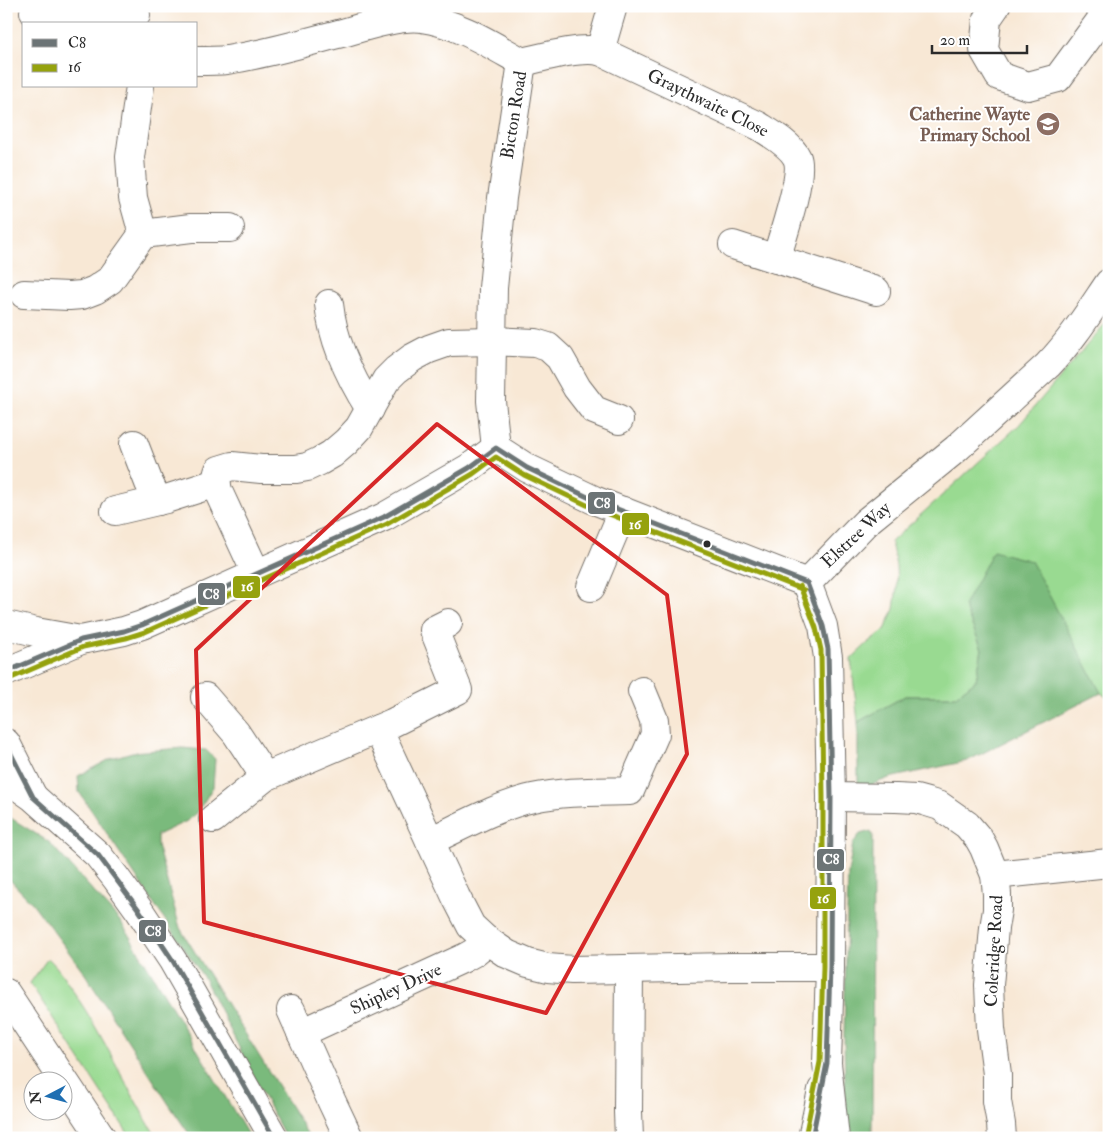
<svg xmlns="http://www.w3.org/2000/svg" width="1115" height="1144" font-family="'IM FELL Double Pica',serif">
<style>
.green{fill:#99da91;stroke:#62825e}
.forest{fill:#7aba7b;stroke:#527253}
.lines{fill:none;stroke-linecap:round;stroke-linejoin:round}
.minor-casing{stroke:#736d66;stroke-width:30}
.major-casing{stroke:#736d66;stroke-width:30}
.minor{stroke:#fff;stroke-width:28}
.major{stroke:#fff;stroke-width:28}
.bus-1-casing{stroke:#fff;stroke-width:9}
.bus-2-casing{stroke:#fff;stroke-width:9}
.bus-1{stroke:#6c7476;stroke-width:5}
.bus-2{stroke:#95a20e;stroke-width:5}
.marked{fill:none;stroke:#d62828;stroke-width:4;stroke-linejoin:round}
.bus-dot{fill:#2b2b2b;stroke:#fff;stroke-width:2}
.labels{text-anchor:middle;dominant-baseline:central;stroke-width:4;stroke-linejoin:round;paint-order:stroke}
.street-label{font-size:18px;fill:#2b2b2b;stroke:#fff}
.education-label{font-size:18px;font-weight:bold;fill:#785e54;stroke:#fff;text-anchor:end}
.line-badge{stroke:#fff;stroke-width:2}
.badge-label{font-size:14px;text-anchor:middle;font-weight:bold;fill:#fff}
</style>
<rect width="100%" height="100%" fill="#fff"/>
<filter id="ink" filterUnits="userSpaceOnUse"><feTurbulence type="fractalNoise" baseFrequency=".02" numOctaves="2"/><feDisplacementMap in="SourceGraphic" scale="10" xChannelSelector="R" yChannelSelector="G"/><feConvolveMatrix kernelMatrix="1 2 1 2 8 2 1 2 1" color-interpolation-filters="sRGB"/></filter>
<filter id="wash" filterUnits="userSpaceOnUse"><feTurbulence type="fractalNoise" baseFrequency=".0096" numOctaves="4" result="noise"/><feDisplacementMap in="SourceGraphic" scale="20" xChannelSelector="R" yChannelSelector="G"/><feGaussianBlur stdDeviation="1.12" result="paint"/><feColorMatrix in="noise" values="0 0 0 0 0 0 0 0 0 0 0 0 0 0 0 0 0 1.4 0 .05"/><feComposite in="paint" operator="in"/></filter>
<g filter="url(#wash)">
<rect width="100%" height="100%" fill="#f8e8d5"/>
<g class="green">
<path d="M1109,319V699L1101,693L964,606L982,649L976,680L956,696H905L858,722L851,659L870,641L885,630L894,609L897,587L896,566L891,542L1019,425Z"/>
<path d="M48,958C59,968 67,982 75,994C106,1040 128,1091 157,1138H131L30,983Z"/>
</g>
<g class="forest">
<path d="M993,551L1031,561L1101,693L967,761L889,778L858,790V722L905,696H956L976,680L982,649L964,606Z"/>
<path d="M182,748L206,750L215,759L213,787L197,813L187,821L157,835V845L180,928L310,1138H286L264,1097L204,978L79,792L78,776L112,758L132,752Z"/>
<path d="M6,815L49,842L121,922L250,1138H192L168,1103L83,971L33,904L6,876Z"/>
<path d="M871,831L873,836L872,1138H846L844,1037L848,873L853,843L860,834Z"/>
</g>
</g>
<g filter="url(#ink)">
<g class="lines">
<g class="minor-casing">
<g id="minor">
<path d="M996,6L987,19L984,50L999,76L1028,86L1058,78L1109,9"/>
<path d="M34,12L136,15"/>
<path d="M600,51L759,126C770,133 791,145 797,158C804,174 782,239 776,259"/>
<path d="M196,61C206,61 217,61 227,60C267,54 306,42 346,32C366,26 401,15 421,18C458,23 490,44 522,62L502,198L493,288L491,401L496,448"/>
<path d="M522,62C544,57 578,47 600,51L613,6"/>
<path d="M140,86L130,157L133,198L143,234"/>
<path d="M733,245L876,291"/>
<path d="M24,294L69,296L82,295L95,290L110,280L143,234L191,228H230"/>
<path d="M329,304C333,342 349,376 370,409"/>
<path d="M134,444L149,483L158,501"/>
<path d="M115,511L166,499L216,483"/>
<path d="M256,573L218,491C216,483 216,477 219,470L232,466L261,469H296L307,467L320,461L332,454L346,442L359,428L386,380L396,370L412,358L429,349L449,342L492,341L535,343L548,347L560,358L577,388L594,410L619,420"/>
<path d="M807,583L823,626L828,657L831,797L830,967L827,1063L835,1138"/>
<path d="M807,583L866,522L956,449L1048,365C1072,340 1090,311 1109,283"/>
<path d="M591,587L623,511"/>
<path d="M6,625L36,632L81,640"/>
<path d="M6,672L81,640L124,631L142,625L384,517L469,468L496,448L527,468L594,500L807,583"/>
<path d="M205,697L236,733L265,777"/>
<path d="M378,729L456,897L471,926L485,939L507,954L528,963L548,968L572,970L731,967H830"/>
<path d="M831,797L896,798L916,799L927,802L940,806L967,825L979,839L984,848L995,875L997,894V910L994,928L989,985L991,1029L997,1074V1101L1001,1124L1002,1138"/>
<path d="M213,819L265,777L392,723L458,690L434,630L448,623"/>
<path d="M430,841C462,826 500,805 533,798C565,791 598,792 630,791L655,734L654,720L642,691"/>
<path d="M995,875L1109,863"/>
<path d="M629,969L628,1112L629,1138"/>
<path d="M6,993L102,1138"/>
<path d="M291,1010L332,1102L349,1138"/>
<path d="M301,1033L464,958L473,953L488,941"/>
<path d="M812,1138L822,1090"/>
</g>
</g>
<g class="major-casing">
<g id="major">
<path d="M6,743L32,795"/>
<path d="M6,778L33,797L98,855L116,878L139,910L173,961L274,1138"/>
</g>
</g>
<use href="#minor" class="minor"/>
<use href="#major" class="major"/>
<g class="bus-1-casing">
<g id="bus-1">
<path d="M807,583L823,626L828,649L831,797L830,967L827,1063L812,1138"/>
<path d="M6,672L81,640L124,631L142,625L384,517L469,468L496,448L527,468L594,500L807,583"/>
<path d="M6,744L33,797L98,855L139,910L173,961L274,1138"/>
</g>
</g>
<g class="bus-2-casing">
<g id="bus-2">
<path d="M800,586L816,628L821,650L823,797V967L820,1062L805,1137"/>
<path d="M9,679L83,647L126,638L145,632L387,524L473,474L496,457L524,475L591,507L804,590"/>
</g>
</g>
<use href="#bus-1" class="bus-1"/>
<use href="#bus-2" class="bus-2"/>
</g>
</g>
<path class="marked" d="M437,424L667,595L687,754L546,1013L204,922L196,650Z"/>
<defs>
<g id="school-disc" transform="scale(1.25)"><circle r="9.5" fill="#8d6e63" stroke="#fff"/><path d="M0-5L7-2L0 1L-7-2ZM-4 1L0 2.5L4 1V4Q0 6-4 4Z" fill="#fff"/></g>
</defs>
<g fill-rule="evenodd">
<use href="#school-disc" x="1048" y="124"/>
</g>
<circle class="bus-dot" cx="707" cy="544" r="4.5"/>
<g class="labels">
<g class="street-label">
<text transform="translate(708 103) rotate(26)">Graythwaite Close</text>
<text transform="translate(514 115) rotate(-81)">Bicton Road</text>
<text transform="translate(856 535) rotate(-43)">Elstree Way</text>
<text transform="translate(994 951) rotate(-87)">Coleridge Road</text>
<text transform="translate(396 989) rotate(-25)">Shipley Drive</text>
</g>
<g class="education-label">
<text x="1030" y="114">Catherine Wayte<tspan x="1030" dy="21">Primary School</tspan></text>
</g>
</g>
<g class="line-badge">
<rect x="587" y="491" width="29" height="24" rx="5" fill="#6c7476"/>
<rect x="621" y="512" width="29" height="24" rx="5" fill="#95a20e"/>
<rect x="232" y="575" width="29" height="24" rx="5" fill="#95a20e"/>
<rect x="197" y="582" width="29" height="24" rx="5" fill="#6c7476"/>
<rect x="816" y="848" width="29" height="24" rx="5" fill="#6c7476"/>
<rect x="809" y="886" width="28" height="24" rx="5" fill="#95a20e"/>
<rect x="138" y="919" width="29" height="24" rx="5" fill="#6c7476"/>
</g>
<g class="badge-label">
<text x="602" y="508">C8</text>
<text x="635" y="529">16</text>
<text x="247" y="591">16</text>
<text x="211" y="599">C8</text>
<text x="831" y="864">C8</text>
<text x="823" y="903">16</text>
<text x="153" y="936">C8</text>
</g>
<rect width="1115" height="1144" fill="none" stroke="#fff" stroke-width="25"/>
<rect x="22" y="22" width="175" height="65" fill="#ffffff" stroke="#aaaaaa"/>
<rect x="32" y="39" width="25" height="8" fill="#6c7476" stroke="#aaaaaa"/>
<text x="68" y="48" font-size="15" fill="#2b2b2b">C8</text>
<rect x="32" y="64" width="25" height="8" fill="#95a20e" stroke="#aaaaaa"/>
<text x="68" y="72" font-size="15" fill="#2b2b2b">16</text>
<g transform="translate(48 1096) rotate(264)"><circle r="24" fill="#ffffff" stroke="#aaaaaa"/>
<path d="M0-4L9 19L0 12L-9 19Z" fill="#1f6fb2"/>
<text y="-8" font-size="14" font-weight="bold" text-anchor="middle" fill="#2b2b2b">N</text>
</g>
<path d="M932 45v8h95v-8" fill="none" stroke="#2b2b2b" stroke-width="2.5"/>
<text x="940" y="45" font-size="15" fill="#2b2b2b" stroke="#ffffff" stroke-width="4" paint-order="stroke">20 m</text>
</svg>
